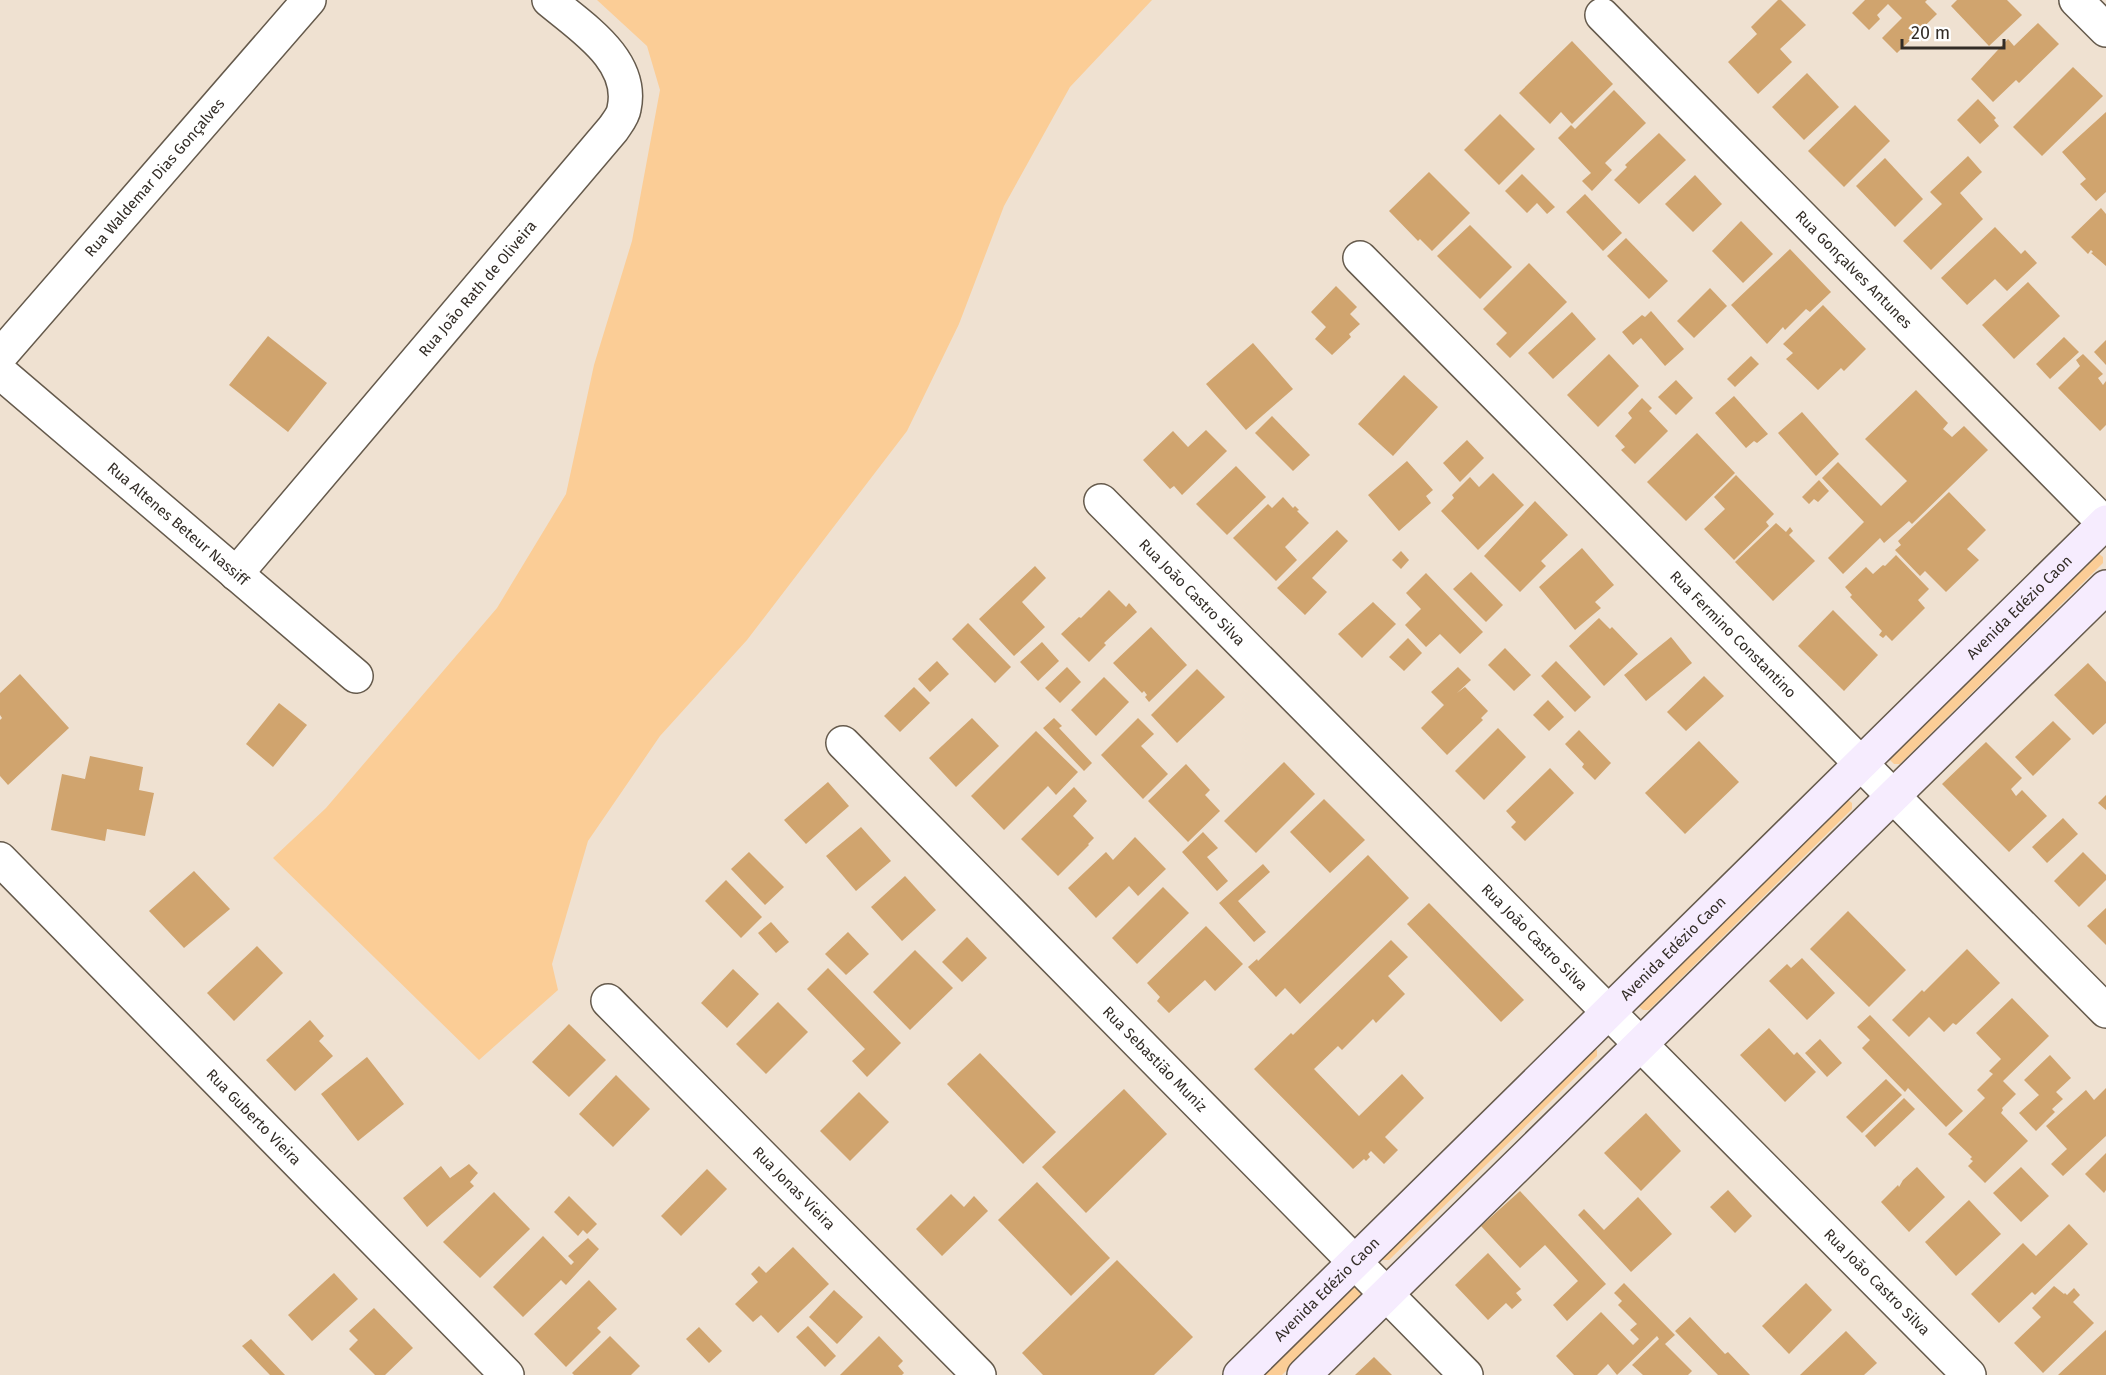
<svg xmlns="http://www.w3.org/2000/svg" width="2106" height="1375" font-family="'Fira Sans',sans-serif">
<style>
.grass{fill:#fbcd96}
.building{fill:#d0a46e}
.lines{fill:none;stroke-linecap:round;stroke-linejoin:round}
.minor-casing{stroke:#655a4c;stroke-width:36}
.secondary-casing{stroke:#655a4c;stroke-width:36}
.minor{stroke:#fff;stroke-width:33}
.secondary{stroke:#f6ecfe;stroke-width:33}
.labels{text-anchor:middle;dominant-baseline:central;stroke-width:6;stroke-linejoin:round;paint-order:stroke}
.street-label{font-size:15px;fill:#322c26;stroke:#fff}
</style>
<rect width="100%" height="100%" fill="#efe1d1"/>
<g class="grass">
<path d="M597,0H1152L1070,87L1004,206L959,324L907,431L747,640L660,736L588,841L552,964L558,990L479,1060L273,858L326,808L497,608L566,494L594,365L632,241L660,90L647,46Z"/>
<path d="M2098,553L2103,557V563L1900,764H1894L1890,760L1889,754Z"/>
<path d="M1847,799L1852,803V809L1649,1010H1643L1638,1006Z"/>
<path d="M1592,1046L1597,1050V1056L1389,1260H1383L1378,1256Z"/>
<path d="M1357,1286L1362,1290V1297L1282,1375H1261L1351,1287Z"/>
</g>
<g class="building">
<path d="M1778,0H1781L1806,25L1780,49L1792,62L1758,94L1728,62L1757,34L1751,27Z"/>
<path d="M1865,0H1927L1925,2L1937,14L1897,53L1882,38L1902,18L1888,4L1877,15L1880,19L1869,30L1852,13Z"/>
<path d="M1957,0H2007L2022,15L1989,46L1951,6Z"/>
<path d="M2038,23L2059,44L2019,83L2016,80L1993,102L1971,79L2008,39L2014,46Z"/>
<path d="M1572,41L1613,84L1572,124L1561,112L1550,124L1519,93Z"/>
<path d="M2073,67L2103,96L2042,156L2013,127Z"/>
<path d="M1807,73L1839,107L1804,140L1772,107Z"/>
<path d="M1614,90L1646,123L1605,163L1612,170L1592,191L1582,181L1591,173L1558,138L1571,125L1575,129Z"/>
<path d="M1978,99L1996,118L1994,120L1999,126L1980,144L1957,120Z"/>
<path d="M1855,105L1890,141L1844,187L1808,151Z"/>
<path d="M2106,112V192L2096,201L2080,184L2086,179L2062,152Z"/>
<path d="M1500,114L1535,149L1499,185L1464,150Z"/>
<path d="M1659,133L1686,160L1639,204L1614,180L1627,167L1625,165Z"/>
<path d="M1968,156L1982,172L1960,193L1983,219L1931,270L1903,241L1942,204L1930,192Z"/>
<path d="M1885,158L1923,199L1895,227L1856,186Z"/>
<path d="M1429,172L1470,213L1432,251L1420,239L1418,241L1389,211Z"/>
<path d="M1522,174L1555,207L1547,214L1537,203L1527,213L1505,191Z"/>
<path d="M1695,175L1722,204L1693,232L1665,204Z"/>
<path d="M1585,194L1622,233L1603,251L1566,212Z"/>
<path d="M2101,208L2106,214V266L2091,253L2093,252L2091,250L2088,254L2071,237Z"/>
<path d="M1741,221L1773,254L1743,283L1712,251Z"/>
<path d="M1470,225L1512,267L1480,299L1437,256Z"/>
<path d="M1995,227L2021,254L2025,250L2037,263L2007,291L1995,279L1967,305L1941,278Z"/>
<path d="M1626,238L1668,281L1649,299L1607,256Z"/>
<path d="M1790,249L1831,292L1810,312L1806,309L1785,330L1783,327L1767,344L1731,305Z"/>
<path d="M1529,263L1567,302L1510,358L1496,344L1507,333L1483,309Z"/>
<path d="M2028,282L2060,316L2014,359L1982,325Z"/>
<path d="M1336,286L1357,307L1350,314L1360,324L1349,334L1351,337L1332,355L1315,339L1326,327L1311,312Z"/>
<path d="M1710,288L1727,306L1694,338L1677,321Z"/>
<path d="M1823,305L1866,349L1844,371L1841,368L1818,390L1786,359L1793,353L1783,344Z"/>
<path d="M1651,311L1684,349L1665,366L1641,338L1633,345L1622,332L1642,315L1645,317Z"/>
<path d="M1572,312L1596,339L1553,379L1528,353Z"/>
<path d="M268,336L327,383L288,432L229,385Z"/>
<path d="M2064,337L2079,352L2050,379L2036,364Z"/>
<path d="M2106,340V365L2094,352Z"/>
<path d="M1253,343L1293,389L1246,430L1206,384Z"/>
<path d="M1609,354L1639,386L1598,427L1567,395Z"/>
<path d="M2083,354L2103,374L2098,378L2103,385L2106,381V425L2100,431L2058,388L2080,366L2076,360Z"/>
<path d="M1751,356L1759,364L1735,387L1727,379Z"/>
<path d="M1404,375L1438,407L1393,456L1358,424Z"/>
<path d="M1676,380L1693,398L1676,415L1658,397Z"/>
<path d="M1916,390L1948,423L1943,429L1952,437L1964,426L1988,450L1912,524L1909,521L1884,543L1880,538L1843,574L1828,558L1864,522L1822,478L1838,462L1881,506L1907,481L1865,439Z"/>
<path d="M1734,396L1768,434L1757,443L1754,441L1746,448L1715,413Z"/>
<path d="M1642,398L1652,408L1649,411L1668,431L1635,464L1621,450L1625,447L1615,436L1632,418L1628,413Z"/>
<path d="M1802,412L1839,454L1816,476L1778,433Z"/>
<path d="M1272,416L1310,455L1293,471L1255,433Z"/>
<path d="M1206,430L1227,451L1182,495L1174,486L1170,489L1143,460L1173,431L1188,447Z"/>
<path d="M1697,433L1735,473L1686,521L1647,482Z"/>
<path d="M1467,440L1484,458L1460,482L1443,463Z"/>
<path d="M1407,461L1433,490L1426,496L1431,503L1399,531L1368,495Z"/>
<path d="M1236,466L1266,497L1227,535L1196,504Z"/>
<path d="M1493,473L1524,505L1478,550L1441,511L1454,498L1452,495L1470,477L1479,487Z"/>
<path d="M1736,475L1774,514L1766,522L1769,526L1734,560L1704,529L1725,509L1714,497Z"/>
<path d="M1819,480L1829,491L1818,502L1814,499L1809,504L1802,497Z"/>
<path d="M1949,492L1986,530L1967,549L1979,560L1946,592L1925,571L1920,576L1895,550L1901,545L1898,541Z"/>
<path d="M1283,497L1293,508L1295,506L1299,510L1297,511L1309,523L1285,547L1297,560L1276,581L1233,538L1268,504L1272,508Z"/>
<path d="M1535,501L1568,535L1541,561L1546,566L1520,592L1484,556Z"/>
<path d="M1776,523L1786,532L1790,527L1793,531L1789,535L1815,561L1773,601L1735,562Z"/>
<path d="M1337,530L1348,541L1312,578L1327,592L1305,615L1277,588Z"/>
<path d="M1582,548L1614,585L1595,602L1601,608L1575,630L1539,587Z"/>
<path d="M1401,551L1409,560L1401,569L1392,560Z"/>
<path d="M1896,555L1929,589L1918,600L1925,608L1892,641L1886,635L1883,638L1879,635L1882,631L1850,597L1852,595L1845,587L1866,567L1873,574L1883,565L1885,566Z"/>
<path d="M1035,566L1046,578L1022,602L1045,627L1014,656L979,619Z"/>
<path d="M1471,572L1503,605L1486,622L1453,589Z"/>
<path d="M1426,573L1483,632L1460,654L1440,634L1426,647L1405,625L1421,609L1406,593Z"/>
<path d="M1109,590L1126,607L1129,603L1137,612L1104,643L1106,645L1089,662L1061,634L1079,617L1081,618Z"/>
<path d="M1373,602L1396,624L1362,658L1338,634Z"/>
<path d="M1833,610L1878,655L1844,691L1798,646Z"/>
<path d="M1599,618L1610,629L1612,627L1638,654L1604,686L1569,646Z"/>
<path d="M968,623L1011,667L995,683L952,639Z"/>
<path d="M1151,627L1187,665L1149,702L1145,697L1147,695L1144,691L1142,693L1113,663Z"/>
<path d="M1671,637L1692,663L1646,701L1624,675Z"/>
<path d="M1408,638L1422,653L1404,671L1389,657Z"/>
<path d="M1042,642L1059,661L1038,681L1020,662Z"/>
<path d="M1505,648L1531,675L1514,691L1488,665Z"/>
<path d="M937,661L949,674L930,692L918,679Z"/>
<path d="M1556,661L1591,697L1575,712L1541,676Z"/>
<path d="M2088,663L2106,682V723L2093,735L2054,695Z"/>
<path d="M1067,667L1081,682L1060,703L1045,688Z"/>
<path d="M1458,667L1471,680L1457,693L1465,687L1488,711L1481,718L1483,720L1447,755L1421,728L1444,705L1431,692Z"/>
<path d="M1197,669L1225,697L1177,743L1151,715Z"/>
<path d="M20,674L69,728L8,785L0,776V720L2,718L0,715V693Z"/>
<path d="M1704,676L1724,696L1686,731L1667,712Z"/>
<path d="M1104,677L1129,702L1096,736L1071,710Z"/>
<path d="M914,687L930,703L900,732L884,716Z"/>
<path d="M1548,700L1564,717L1549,731L1533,715Z"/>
<path d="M279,703L307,725L273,767L246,744Z"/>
<path d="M972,718L999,746L956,787L929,758Z"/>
<path d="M1054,718L1062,726L1059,728L1092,763L1084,771L1043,728Z"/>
<path d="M1138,718L1154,734L1141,746L1168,774L1143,799L1101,755Z"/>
<path d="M2053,721L2071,739L2033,776L2015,757Z"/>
<path d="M1498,728L1526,757L1484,800L1455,771Z"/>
<path d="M1579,730L1611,763L1595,780L1582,767L1584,764L1565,744Z"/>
<path d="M1036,731L1078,772L1056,795L1048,786L1004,830L971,796Z"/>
<path d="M1699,741L1739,782L1685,834L1645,793Z"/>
<path d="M1986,742L2022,778L2011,789L2016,796L2022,790L2047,816L2009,852L1942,784Z"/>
<path d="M90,756L143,767L139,790L154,793L145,836L107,829L105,841L51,830L62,774L85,779Z"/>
<path d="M1284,762L1315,794L1256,853L1224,821Z"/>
<path d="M1186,764L1210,790L1205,795L1220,811L1188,842L1148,801Z"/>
<path d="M1550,768L1574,793L1525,841L1511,827L1516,822L1506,811Z"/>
<path d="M828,782L849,806L806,844L784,820Z"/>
<path d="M1074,787L1087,801L1073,816L1094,838L1088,844L1089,845L1058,876L1021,839Z"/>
<path d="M2106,795V810L2098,803Z"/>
<path d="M1324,799L1365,840L1330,873L1290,832Z"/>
<path d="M2063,818L2078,834L2047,863L2032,847Z"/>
<path d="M861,827L891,861L856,891L826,856Z"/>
<path d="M1203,832L1218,848L1207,857L1228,881L1217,891L1182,852Z"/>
<path d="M1135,837L1166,869L1138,896L1129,886L1096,918L1068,888L1106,852L1113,860Z"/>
<path d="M749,852L784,887L765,905L731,869Z"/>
<path d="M2083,852L2106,875V880L2079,907L2054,881Z"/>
<path d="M1368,855L1409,898L1300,1004L1285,988L1276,997L1248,967L1257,959L1258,961Z"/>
<path d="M1263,864L1270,872L1238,901L1266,932L1254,942L1219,903Z"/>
<path d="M194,871L230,909L184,948L149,911Z"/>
<path d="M905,876L936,910L902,941L871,907Z"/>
<path d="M726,880L762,917L741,938L705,901Z"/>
<path d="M1163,887L1189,913L1137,964L1112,938Z"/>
<path d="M1429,903L1524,1000L1501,1022L1407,924Z"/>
<path d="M2106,908V945L2087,926Z"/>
<path d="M1848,911L1906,970L1869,1007L1810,949Z"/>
<path d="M771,922L789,942L776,953L758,933Z"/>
<path d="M1206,926L1243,964L1215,991L1205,980L1169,1013L1157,1001L1160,997L1147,983Z"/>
<path d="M848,932L869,954L846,975L825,954Z"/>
<path d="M967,937L987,958L962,982L942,962Z"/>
<path d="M1391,940L1408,957L1388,976L1405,994L1376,1023L1373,1019L1342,1050L1338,1046L1314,1069L1359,1116L1402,1074L1424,1098L1385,1137L1398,1150L1384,1164L1371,1151L1368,1154L1370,1157L1366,1161L1364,1159L1353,1169L1254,1069L1291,1033L1293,1035Z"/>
<path d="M257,946L283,973L234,1021L207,993Z"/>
<path d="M1967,949L2000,983L1956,1025L1953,1023L1944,1032L1929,1017L1909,1037L1892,1020L1922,990L1924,992Z"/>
<path d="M915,950L953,988L910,1030L873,992Z"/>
<path d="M1802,958L1835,993L1807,1020L1769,981L1787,964L1791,968Z"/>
<path d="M828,968L901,1043L867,1077L852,1061L865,1049L807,989Z"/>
<path d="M733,969L759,994L727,1028L701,1003Z"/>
<path d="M2012,998L2049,1036L2003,1081L2016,1094L2002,1108L2003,1110L2001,1113L2028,1141L1985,1183L1968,1166L1973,1161L1970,1159L1972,1157L1948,1134L1985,1098L1977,1090L1993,1074L1989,1071L2001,1059L1976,1033Z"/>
<path d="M778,1002L808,1032L766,1074L736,1044Z"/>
<path d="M1870,1015L1963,1111L1946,1127L1908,1088L1905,1092L1862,1048L1870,1040L1857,1027Z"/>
<path d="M310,1020L324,1036L319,1041L333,1056L295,1091L266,1060Z"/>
<path d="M569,1024L606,1060L569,1097L532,1062Z"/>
<path d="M1769,1028L1794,1055L1797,1052L1816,1072L1785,1102L1740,1055Z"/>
<path d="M1820,1039L1842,1063L1827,1077L1805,1053Z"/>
<path d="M980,1053L1056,1132L1023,1164L947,1084Z"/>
<path d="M2050,1055L2071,1078L2056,1092L2063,1099L2052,1109L2055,1112L2036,1131L2019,1113L2039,1095L2024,1080Z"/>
<path d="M367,1057L404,1104L358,1141L321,1094Z"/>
<path d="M616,1075L650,1109L613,1147L579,1114Z"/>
<path d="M1886,1079L1902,1095L1862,1133L1846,1117Z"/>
<path d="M2106,1088V1136L2063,1176L2051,1164L2067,1149L2046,1126L2086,1090L2094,1100Z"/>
<path d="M1124,1089L1167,1134L1086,1213L1042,1167Z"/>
<path d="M859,1092L889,1122L850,1161L820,1131Z"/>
<path d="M1904,1098L1915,1109L1875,1147L1865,1136Z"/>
<path d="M1646,1113L1681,1151L1641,1191L1604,1153Z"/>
<path d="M2106,1153V1190L2104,1193L2085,1174Z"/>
<path d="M469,1164L478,1173L470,1182L474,1186L427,1227L403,1198L441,1166L450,1178Z"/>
<path d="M1917,1167L1945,1197L1909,1232L1881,1202L1898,1185L1899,1187L1903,1180Z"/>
<path d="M2021,1167L2049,1196L2021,1222L1993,1193Z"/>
<path d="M707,1169L727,1189L681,1236L661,1216Z"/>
<path d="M1037,1182L1110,1258L1071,1296L998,1220Z"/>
<path d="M1728,1190L1752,1216L1735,1233L1710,1207Z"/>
<path d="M1520,1191L1606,1284L1567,1321L1553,1305L1578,1281L1545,1245L1520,1268L1481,1226Z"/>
<path d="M494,1192L530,1229L480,1278L443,1242Z"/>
<path d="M951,1194L964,1207L974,1196L988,1211L942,1256L916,1229Z"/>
<path d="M569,1196L597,1224L587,1234L583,1230L578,1236L554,1212Z"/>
<path d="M1638,1197L1672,1234L1631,1272L1578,1215L1584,1209L1604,1230Z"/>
<path d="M1969,1200L2001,1234L1956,1276L1925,1242Z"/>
<path d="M2069,1224L2088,1244L2035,1295L2032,1292L1999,1323L1971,1294L2023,1243L2036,1256Z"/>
<path d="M543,1236L571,1265L574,1262L568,1256L588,1238L599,1249L566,1285L561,1280L523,1317L493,1287Z"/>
<path d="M793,1247L829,1284L778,1333L761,1315L753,1322L735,1304L758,1282L751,1274L759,1266L766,1273Z"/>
<path d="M1488,1253L1521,1289L1516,1293L1522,1300L1512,1309L1506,1303L1488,1320L1455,1285Z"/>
<path d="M1117,1260L1193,1337L1154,1375H1043L1022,1353Z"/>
<path d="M334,1273L358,1299L312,1341L288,1315Z"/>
<path d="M589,1280L617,1309L597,1328L601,1332L566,1367L534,1334Z"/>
<path d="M1624,1283L1675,1335L1665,1344L1692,1371L1688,1375H1643L1632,1365L1659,1339L1657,1336L1617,1375L1608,1364L1597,1375H1574L1556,1356L1601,1312L1633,1345L1639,1339L1630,1330L1637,1324L1618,1305L1622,1301L1614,1293Z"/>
<path d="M1806,1283L1832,1310L1789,1354L1762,1326Z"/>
<path d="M2054,1286L2064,1294L2065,1293L2067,1295L2074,1288L2080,1295L2073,1302L2094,1323L2043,1373L2014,1343L2041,1317L2032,1308Z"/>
<path d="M834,1290L863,1317L837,1344L809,1317Z"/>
<path d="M374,1308L413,1348L385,1375H375L349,1349L358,1340L349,1331Z"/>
<path d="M1690,1317L1725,1354L1728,1352L1750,1375H1718L1675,1331Z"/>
<path d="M808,1326L836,1356L825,1367L796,1337Z"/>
<path d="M699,1327L722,1351L709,1363L686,1339Z"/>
<path d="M2106,1330V1375H2058Z"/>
<path d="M1846,1331L1877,1363L1864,1375H1800Z"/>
<path d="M610,1336L640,1366L631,1375H574L572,1373Z"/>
<path d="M879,1336L903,1361L898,1366L904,1373L902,1375H840Z"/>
<path d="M251,1339L285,1375H270L242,1346Z"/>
<path d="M1374,1357L1392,1375H1355Z"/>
</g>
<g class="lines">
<g class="minor-casing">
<g id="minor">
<path d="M2076,0L2106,30"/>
<path id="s1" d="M1602,15L2106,525"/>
<path id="s2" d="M1360,258L2106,1011"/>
<path id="s3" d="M0,356L309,0"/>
<path id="s4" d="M0,372L356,676"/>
<path id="s5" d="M1101,501L1969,1375"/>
<path id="s6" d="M236,574L613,129C617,123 623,116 624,109C635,60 581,27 549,0"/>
<path id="s7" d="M843,743L1466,1375"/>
<path id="s8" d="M0,859L507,1375"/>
<path id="s9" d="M608,1001L979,1375"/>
</g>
</g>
<g class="secondary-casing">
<g id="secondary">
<path id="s10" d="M1240,1375L2106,522"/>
<path d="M1304,1375L2106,587"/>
</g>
</g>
<use href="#minor" class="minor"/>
<use href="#secondary" class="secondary"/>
</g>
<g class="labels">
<g class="street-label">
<text stroke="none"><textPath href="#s3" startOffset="236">Rua Waldemar Dias Gonçalves</textPath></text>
<text stroke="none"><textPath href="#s1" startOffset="358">Rua Gonçalves Antunes</textPath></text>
<text stroke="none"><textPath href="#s6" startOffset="374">Rua João Rath de Oliveira</textPath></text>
<text stroke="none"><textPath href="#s4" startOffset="234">Rua Altenes Beteur Nassiff</textPath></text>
<text stroke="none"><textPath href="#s5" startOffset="129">Rua João Castro Silva</textPath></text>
<text stroke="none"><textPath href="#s10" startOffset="1094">Avenida Edézio Caon</textPath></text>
<text stroke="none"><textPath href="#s2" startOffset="530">Rua Fermino Constantino</textPath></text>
<text stroke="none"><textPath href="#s5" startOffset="615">Rua João Castro Silva</textPath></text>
<text stroke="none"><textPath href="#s10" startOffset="608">Avenida Edézio Caon</textPath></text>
<text stroke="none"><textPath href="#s7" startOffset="444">Rua Sebastião Muniz</textPath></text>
<text stroke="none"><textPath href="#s8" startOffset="362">Rua Guberto Vieira</textPath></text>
<text stroke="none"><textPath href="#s9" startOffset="264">Rua Jonas Vieira</textPath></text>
<text stroke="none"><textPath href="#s5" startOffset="1101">Rua João Castro Silva</textPath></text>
<text stroke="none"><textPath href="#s10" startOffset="122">Avenida Edézio Caon</textPath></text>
</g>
</g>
<path d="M1902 39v9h102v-9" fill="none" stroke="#322c26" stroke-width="3"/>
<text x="1911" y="39" font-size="18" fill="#322c26" stroke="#ffffff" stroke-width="4.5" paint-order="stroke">20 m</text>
</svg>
